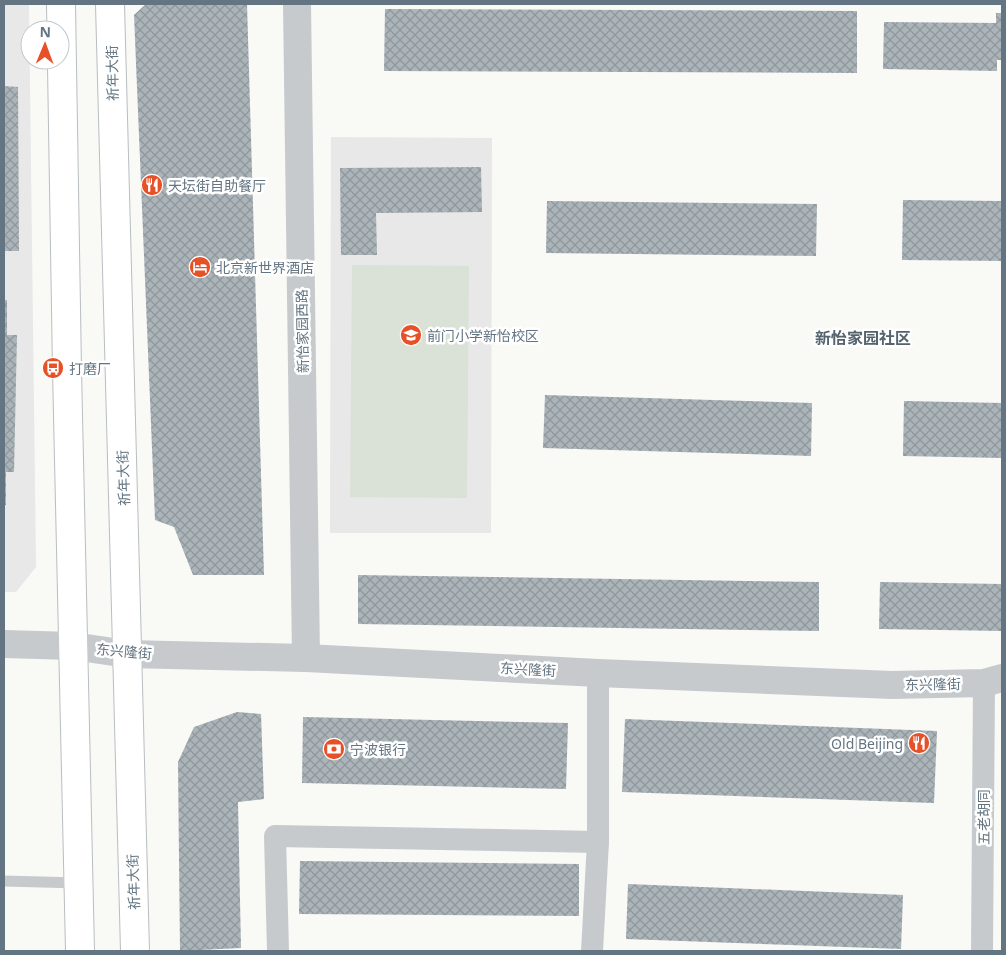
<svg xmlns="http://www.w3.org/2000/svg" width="1006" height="955" font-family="'Noto Sans','Noto Sans SC',sans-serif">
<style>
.built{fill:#e7e8e7}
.garden{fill:#dae1d7}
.building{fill:url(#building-cross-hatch)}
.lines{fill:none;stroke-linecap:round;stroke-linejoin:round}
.secondary-casing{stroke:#b8bec2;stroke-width:30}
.service{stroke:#c6cacd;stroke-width:11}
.minor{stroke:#c6cacd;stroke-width:22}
.tertiary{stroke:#c6cacd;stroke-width:28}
.secondary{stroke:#fff;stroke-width:28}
.labels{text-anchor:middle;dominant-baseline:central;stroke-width:5;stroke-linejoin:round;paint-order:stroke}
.street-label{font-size:14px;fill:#637582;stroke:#fff}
.poi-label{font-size:14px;fill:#637582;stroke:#fff;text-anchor:start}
.quarter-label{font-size:16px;font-weight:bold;fill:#55636d;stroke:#fff}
</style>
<defs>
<pattern id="building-cross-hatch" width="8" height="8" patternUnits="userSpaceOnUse" patternTransform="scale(1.25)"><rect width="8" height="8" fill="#abb4b9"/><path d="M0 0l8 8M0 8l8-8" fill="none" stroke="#8f979c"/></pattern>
</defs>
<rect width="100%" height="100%" fill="#f9f9f6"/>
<g class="built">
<path d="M4,4H29L36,567L16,592H4Z"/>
<path d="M331,137L492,138L491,533H330Z"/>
</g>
<path class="garden" d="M352,265L469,266L467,498L350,497Z"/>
<g class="building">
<path d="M146,4H247L264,575H193L174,527L155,520L134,15Z"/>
<path d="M385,9L857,11V73L384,71Z"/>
<path d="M996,13H1002V60H997V71L883,69L884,22L996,23Z"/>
<path d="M4,86L18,87L19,251H4Z"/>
<path d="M481,167L482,212L376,213L377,255H341L340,168Z"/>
<path d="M903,200L1002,201V261L902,260Z"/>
<path d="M547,201L817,204L816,256L546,253Z"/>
<path d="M4,300H7V335H17L14,472H6V505H4Z"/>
<path d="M545,395L812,403L811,456L543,448Z"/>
<path d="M904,401L1002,403V458L903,456Z"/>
<path d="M358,575L819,582V631L358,624Z"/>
<path d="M880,582L1002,584V631L879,629Z"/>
<path d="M237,712L261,714L264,799L238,802L241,948L180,951L178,762L194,727Z"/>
<path d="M303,717L568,723L566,789L302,783Z"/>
<path d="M625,719L937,731L934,803L622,792Z"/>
<path d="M300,861L579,864V916L299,914Z"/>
<path d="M628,884L903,895L901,949L626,939Z"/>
</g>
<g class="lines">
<g class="secondary-casing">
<g id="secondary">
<path d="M61,4L67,370L80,951"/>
<path d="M110,4L135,951"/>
</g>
</g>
<path class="service" d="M4,881L79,883"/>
<g class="minor">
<path d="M278,951L275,836L598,842"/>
<path d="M592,951L598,842V673"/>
<path d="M982,951L984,683"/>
</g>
<g class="tertiary">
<path d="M297,4L306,658"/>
<path d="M4,644L73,646L127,654L306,658L598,673L892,685L984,683L1002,678"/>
</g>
<use href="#secondary" class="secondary"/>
</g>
<defs>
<g id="restaurant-disc" transform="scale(1.125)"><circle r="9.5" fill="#e75128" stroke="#fff"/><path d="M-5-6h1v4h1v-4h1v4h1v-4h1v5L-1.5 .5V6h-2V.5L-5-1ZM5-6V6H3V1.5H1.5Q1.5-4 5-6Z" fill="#fff"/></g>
<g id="hotel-disc" transform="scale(1.125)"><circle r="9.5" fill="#e75128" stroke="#fff"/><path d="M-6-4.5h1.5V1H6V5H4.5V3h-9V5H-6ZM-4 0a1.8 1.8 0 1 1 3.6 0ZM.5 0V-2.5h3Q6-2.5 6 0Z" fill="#fff"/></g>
<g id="school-disc" transform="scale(1.125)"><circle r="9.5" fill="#e75128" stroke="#fff"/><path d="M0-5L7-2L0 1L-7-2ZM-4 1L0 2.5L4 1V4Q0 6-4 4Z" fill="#fff"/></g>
<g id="bus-disc" transform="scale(1.125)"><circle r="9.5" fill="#e75128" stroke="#fff"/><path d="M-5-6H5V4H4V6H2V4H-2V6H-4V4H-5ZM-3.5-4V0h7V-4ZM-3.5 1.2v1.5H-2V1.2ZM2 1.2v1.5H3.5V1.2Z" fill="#fff"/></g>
<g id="bank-disc" transform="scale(1.125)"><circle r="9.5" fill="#e75128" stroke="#fff"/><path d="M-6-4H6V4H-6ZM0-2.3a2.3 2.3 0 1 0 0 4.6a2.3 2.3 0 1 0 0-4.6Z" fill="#fff"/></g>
</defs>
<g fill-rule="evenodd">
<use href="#restaurant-disc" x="152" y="185"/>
<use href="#hotel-disc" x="200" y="267"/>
<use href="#school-disc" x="411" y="335"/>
<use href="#bus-disc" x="53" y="368"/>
<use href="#restaurant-disc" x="919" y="743"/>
<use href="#bank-disc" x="334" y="749"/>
</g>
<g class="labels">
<g class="street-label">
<text transform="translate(112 73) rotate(-91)">祈年大街</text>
<text transform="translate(302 331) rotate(-91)">新怡家园西路</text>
<text transform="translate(123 478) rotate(-92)">祈年大街</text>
<text transform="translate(124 651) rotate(5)">东兴隆街</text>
<text transform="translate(528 669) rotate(3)">东兴隆街</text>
<text transform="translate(933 684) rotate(-1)">东兴隆街</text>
<text transform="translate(983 817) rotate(-90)">五老胡同</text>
<text transform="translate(133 882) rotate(-92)">祈年大街</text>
</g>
<g class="poi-label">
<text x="168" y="185">天坛街自助餐厅</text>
<text x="216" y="267">北京新世界酒店</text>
<text x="427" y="335">前门小学新怡校区</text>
<text x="69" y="368">打磨厂</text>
<text x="903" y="743" text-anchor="end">Old Beijing</text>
<text x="350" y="749">宁波银行</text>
</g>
<g class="quarter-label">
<text x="863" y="338">新怡家园社区</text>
</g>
</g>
<rect width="1006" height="955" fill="none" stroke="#637582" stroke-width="10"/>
<g transform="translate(45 45) rotate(1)"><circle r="24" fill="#ffffff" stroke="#c1c8cd"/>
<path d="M0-4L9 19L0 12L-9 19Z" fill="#e75128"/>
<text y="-8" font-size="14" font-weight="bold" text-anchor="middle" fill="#637582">N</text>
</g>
</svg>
